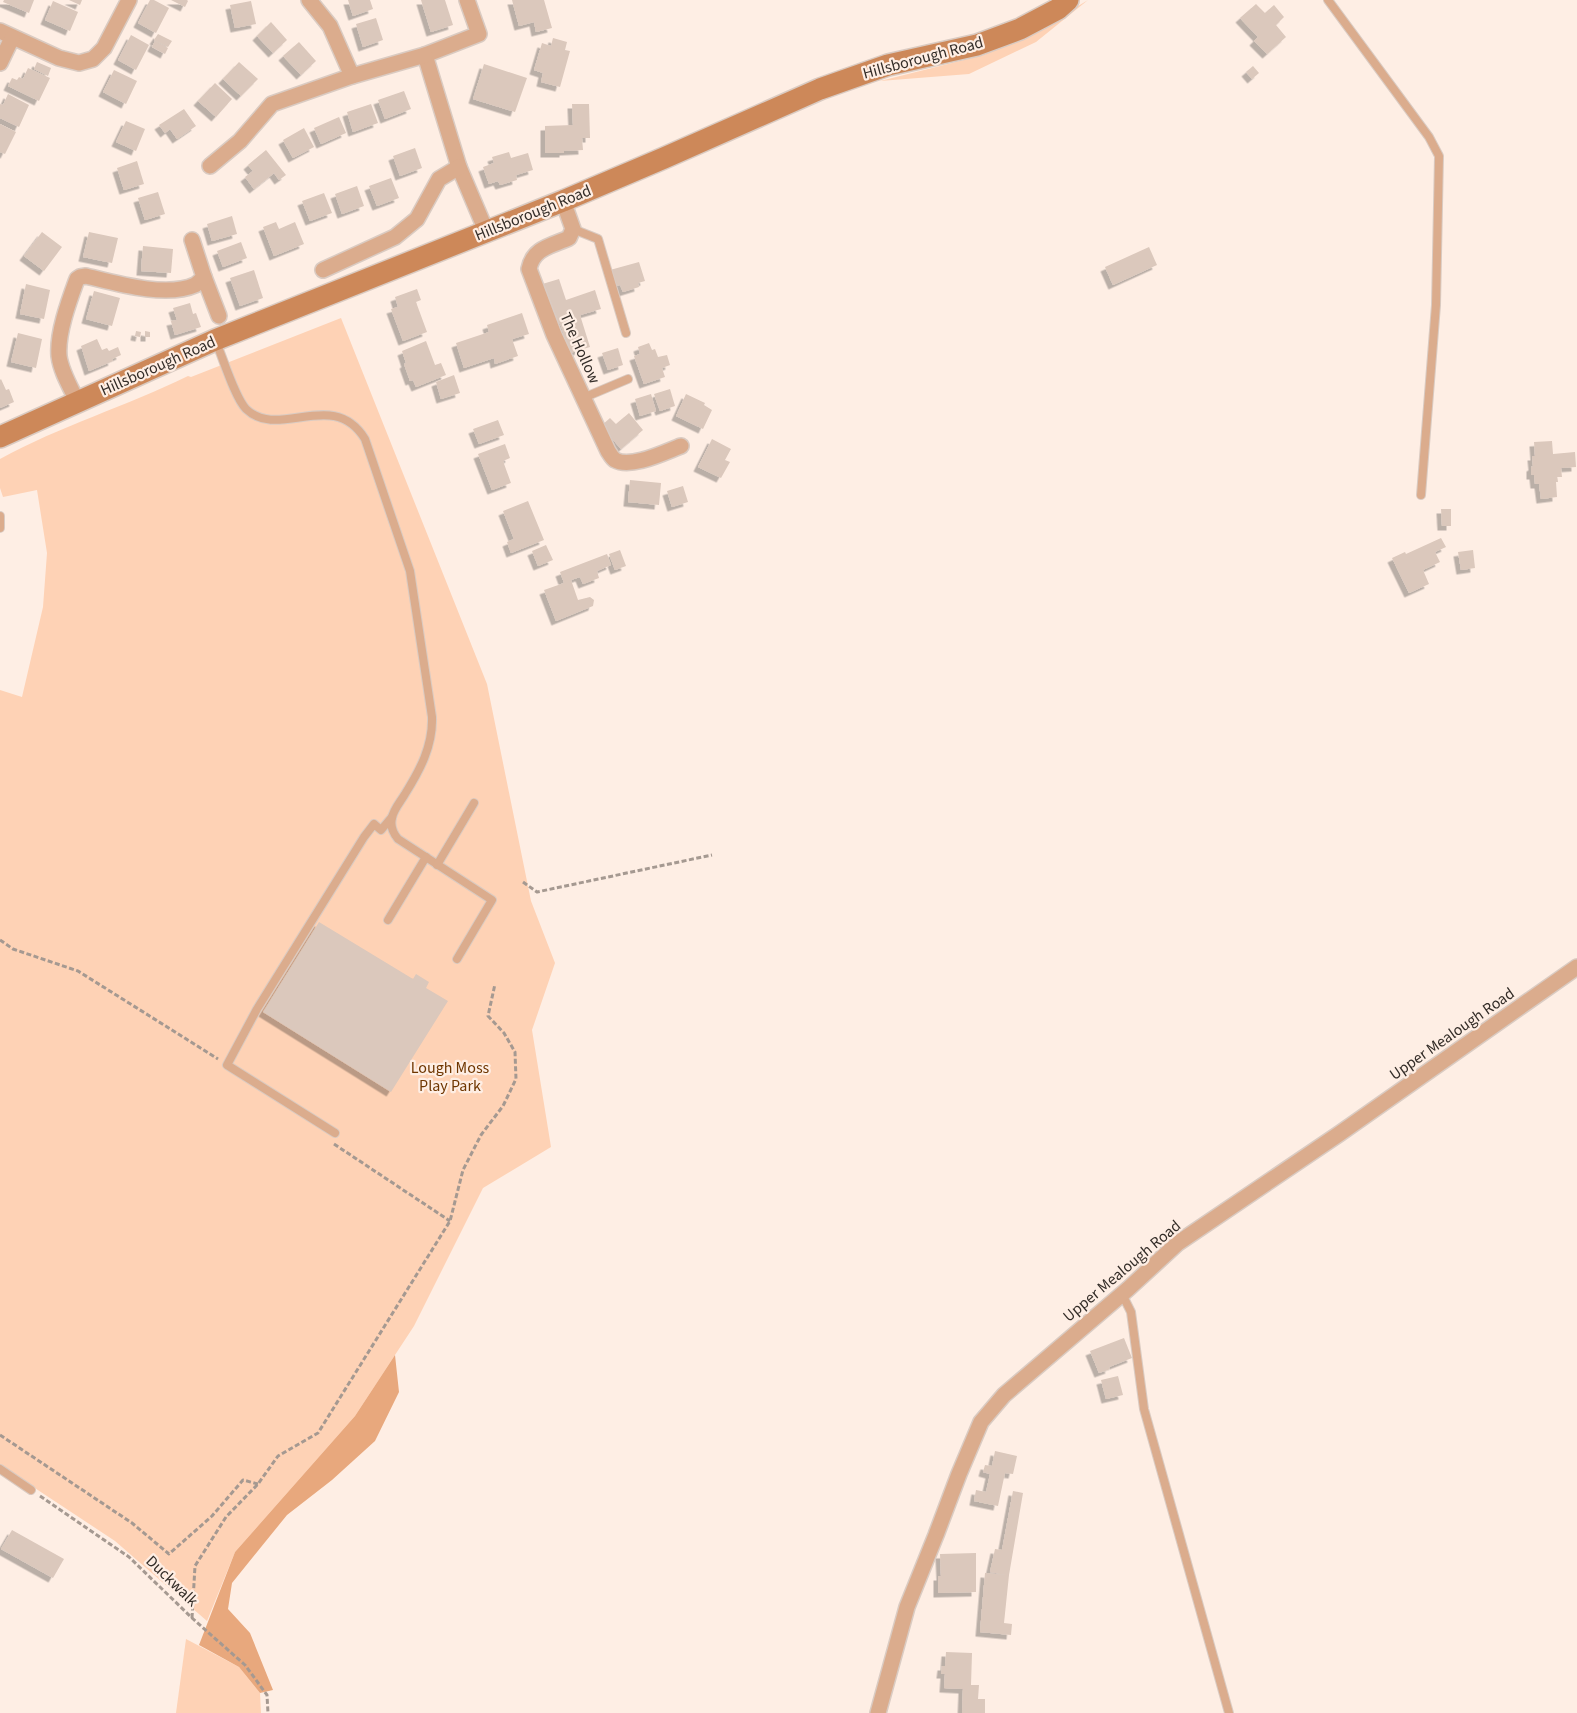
<svg xmlns="http://www.w3.org/2000/svg" width="1577" height="1713" font-family="'Source Sans 3',sans-serif">
<style>
.green{fill:#fed2b5}
.forest{fill:#e8a87d}
.building{fill:#dbc8bc;filter:url(#shadow)}
.lines{fill:none;stroke-linecap:round;stroke-linejoin:round}
.lane-casing{stroke:#dacbc2;stroke-width:10}
.street-casing{stroke:#dacbc2;stroke-width:18}
.secondary-casing{stroke:#dacbc2;stroke-width:24}
.path{stroke:#a59991;stroke-width:3;stroke-dasharray:5 2.5;stroke-linecap:butt}
.lane{stroke:#dbac8d;stroke-width:8}
.street{stroke:#dbac8d;stroke-width:15}
.secondary{stroke:#cd8859;stroke-width:21}
.labels{text-anchor:middle;dominant-baseline:central;stroke-width:4.5;stroke-linejoin:round;paint-order:stroke}
.street-label{font-size:16px;fill:#342d28;stroke:#feeee4}
.park-label{font-size:16px;fill:#6f3600;stroke:#feeee4}
</style>
<defs>
<filter id="shadow"><feDropShadow dx="-4.5" dy="4.5" stdDeviation="0" flood-color="#0004"/></filter>
</defs>
<rect width="100%" height="100%" fill="#feeee4"/>
<g class="green">
<path d="M1088,0L1036,42L969,74L880,81L984,55L1042,28Z"/>
<path d="M341,318L487,684L531,901L555,963L532,1030L551,1147L483,1188L414,1326L355,1416L235,1552L207,1621L115,1541L0,1465V690L22,697L43,607L47,553L37,490L3,497L0,488V459C60,426 127,406 188,376L191,377Z"/>
<path d="M186,1639L239,1667L260,1693L261,1713H176Z"/>
</g>
<path class="forest" d="M395,1355L399,1392L375,1441L332,1480L287,1515L232,1583L228,1609L250,1633L273,1690L260,1693L239,1667L199,1645L235,1552L355,1416Z"/>
<g class="building">
<path d="M4,0H34L29,13L3,2Z"/>
<path d="M69,0H82L80,5Z"/>
<path d="M150,0H154L169,8L156,33L138,23Z"/>
<path d="M171,0H187L188,1L185,7Z"/>
<path d="M348,0H370L373,9L353,16Z"/>
<path d="M421,0H445L453,25L431,32Z"/>
<path d="M512,0H544L552,28L536,32L534,22L519,26Z"/>
<path d="M53,1L78,12L70,31L45,20Z"/>
<path d="M251,1L256,24L235,28L230,5Z"/>
<path d="M1256,4L1265,13L1274,5L1284,17L1276,25L1286,37L1267,54L1254,41L1258,37L1240,18Z"/>
<path d="M376,18L383,40L363,47L356,24Z"/>
<path d="M271,22L287,40L273,53L257,36Z"/>
<path d="M158,34L172,41L168,47L154,40Z"/>
<path d="M131,35L149,45L136,70L118,60Z"/>
<path d="M553,38L567,42L565,50L570,51L560,87L541,82L543,73L534,70L542,43L551,46Z"/>
<path d="M155,41L168,48L165,54L152,47Z"/>
<path d="M299,42L316,61L301,75L283,56Z"/>
<path d="M37,62L51,68L48,76L34,69Z"/>
<path d="M239,62L258,79L241,96L223,79Z"/>
<path d="M484,64L527,78L515,112L473,99Z"/>
<path d="M1253,66L1259,73L1252,79L1246,72Z"/>
<path d="M28,68L50,78L39,101L8,86L12,78L17,80L19,77L23,79Z"/>
<path d="M114,70L137,81L126,104L103,92Z"/>
<path d="M215,83L232,99L216,117L198,101Z"/>
<path d="M404,91L411,109L385,119L378,100Z"/>
<path d="M8,94L29,105L19,127L0,118V104L3,105Z"/>
<path d="M371,104L378,123L353,132L347,112Z"/>
<path d="M572,104H589L590,138H582L583,150L564,151V153H545V126L573,125Z"/>
<path d="M184,109L196,126L177,139L170,129L165,133L159,125Z"/>
<path d="M339,117L346,133L321,144L314,128Z"/>
<path d="M126,121L145,129L136,151L116,142Z"/>
<path d="M0,124L16,132L5,154L0,152Z"/>
<path d="M304,128L314,147L293,158L283,140Z"/>
<path d="M415,148L422,168L400,176L393,156Z"/>
<path d="M266,150L286,175L279,180L274,173L254,189L245,177L253,171L248,165Z"/>
<path d="M509,152L511,158L528,153L533,170L516,175L517,180L500,185L498,181L489,184L483,167L494,163L492,157Z"/>
<path d="M137,161L144,184L124,190L117,168Z"/>
<path d="M391,178L399,198L377,206L369,186Z"/>
<path d="M357,186L364,206L342,214L335,194Z"/>
<path d="M158,192L165,214L145,220L138,198Z"/>
<path d="M324,193L332,213L310,221L302,201Z"/>
<path d="M232,216L237,234L212,241L207,224Z"/>
<path d="M276,222L279,229L295,222L304,244L274,256L263,227Z"/>
<path d="M42,232L62,247L44,271L24,256Z"/>
<path d="M89,232L118,238L112,263L83,257Z"/>
<path d="M241,242L247,258L223,267L217,251Z"/>
<path d="M143,246L173,249L171,273L141,271Z"/>
<path d="M1149,247L1157,265L1113,285L1105,267Z"/>
<path d="M639,262L645,281L638,283L639,287L623,292L620,285L615,286L610,270Z"/>
<path d="M254,270L263,298L240,306L230,278Z"/>
<path d="M559,279L566,300L595,290L601,309L580,315L590,347L570,353L560,323L552,326L539,285Z"/>
<path d="M26,284L50,290L44,319L20,314Z"/>
<path d="M417,289L421,300L416,302L427,332L403,341L391,309L398,307L395,297Z"/>
<path d="M94,291L120,298L112,326L86,319Z"/>
<path d="M190,303L193,314L196,313L201,327L175,335L171,321L177,320L173,308Z"/>
<path d="M522,313L529,334L512,339L518,356L495,364L494,358L464,368L456,343L489,332L487,325Z"/>
<path d="M136,331L141,332L140,337L135,336Z"/>
<path d="M145,331L150,332V337H145Z"/>
<path d="M18,333L42,339L36,368L11,362Z"/>
<path d="M97,339L102,350L107,348L109,351L118,347L121,355L112,359L113,361L89,371L81,346Z"/>
<path d="M426,341L435,365L441,363L446,375L416,387L413,380L410,381L404,364L406,363L402,351Z"/>
<path d="M649,343L652,350L655,349L658,357L667,355L670,365L662,368L665,377L644,384L634,356L640,354L638,347Z"/>
<path d="M618,348L623,365L608,370L602,353Z"/>
<path d="M454,375L460,393L441,399L436,382Z"/>
<path d="M1,379L6,390L9,389L14,402L0,408V380Z"/>
<path d="M670,389L675,406L660,411L654,394Z"/>
<path d="M651,394L656,411L640,416L635,399Z"/>
<path d="M686,394L705,403L704,405L712,410L703,429L676,416Z"/>
<path d="M629,413L643,430L621,449L601,426L610,418L616,424Z"/>
<path d="M498,420L504,435L479,444L473,429Z"/>
<path d="M712,439L731,449L725,460L730,462L721,478L698,467Z"/>
<path d="M1552,441L1553,454L1575,452L1576,467L1561,468L1562,477H1557L1558,482H1556L1557,497L1541,499L1539,484H1535L1534,475H1531V467L1533,466L1532,456H1535L1534,442Z"/>
<path d="M505,444L510,458L503,461L511,483L492,490L478,454Z"/>
<path d="M630,480L661,483L659,505L628,502Z"/>
<path d="M683,486L688,502L672,507L667,491Z"/>
<path d="M528,501L544,540L511,553L507,542L514,539L503,511Z"/>
<path d="M1441,509H1451V526H1442Z"/>
<path d="M1441,538L1446,547L1435,552L1440,562L1423,570L1429,584L1409,593L1392,558L1405,552L1406,554Z"/>
<path d="M546,545L553,560L538,566L532,551Z"/>
<path d="M620,550L626,566L615,570L609,554Z"/>
<path d="M1473,550L1475,568L1461,570L1458,552Z"/>
<path d="M607,554L611,565L597,571L599,578L583,584L580,577L571,580L578,600L590,597L594,600L593,606L556,621L544,590L564,583L560,572Z"/>
<path d="M319,922L413,979L416,974L429,982L426,988L448,1001L391,1092L263,1012Z"/>
<path d="M1124,1338L1132,1358L1109,1367L1110,1369L1099,1373L1090,1351Z"/>
<path d="M1118,1376L1123,1395L1106,1399L1101,1380Z"/>
<path d="M995,1451L1017,1456L1013,1474L1005,1473L998,1506L974,1501L976,1490L986,1492L990,1474L983,1472L985,1465L992,1466Z"/>
<path d="M1013,1491L1023,1493L1009,1575L1004,1623L1012,1624L1011,1635L980,1632L985,1573L1006,1575L990,1572L995,1549L1002,1550Z"/>
<path d="M12,1530L64,1559L53,1578L1,1549Z"/>
<path d="M976,1553V1592L938,1593V1576H941L940,1554Z"/>
<path d="M946,1652L972,1653L971,1685H979L978,1699H985V1713H962L963,1689L944,1688L945,1674H941L942,1666H945Z"/>
</g>
<g class="lines">
<g class="lane-casing">
<g id="lane">
<path d="M1328,0L1429,137L1439,156L1436,305L1421,495"/>
<path d="M573,229L598,239L626,333"/>
<path d="M216,342C223,358 235,398 246,409C279,441 333,387 365,439L410,571L432,717C433,746 420,770 405,794C401,801 393,810 392,818C390,826 393,833 398,839L492,900L457,959"/>
<path d="M583,398L628,379"/>
<path d="M0,516V528"/>
<path d="M437,865L474,803"/>
<path d="M388,920L426,857"/>
<path d="M335,1133L227,1065L257,1009L364,837L374,824L381,830L392,817"/>
<path d="M1122,1294L1131,1312L1144,1409L1229,1713"/>
<path d="M0,1469L31,1490"/>
</g>
</g>
<g class="street-casing">
<g id="street">
<path d="M309,0L330,26L352,76"/>
<path d="M467,0L479,34L425,55L459,167L487,233"/>
<path d="M0,31L59,58L79,63L93,59L104,48L129,0"/>
<path d="M0,63L12,38"/>
<path d="M210,166L240,141L272,104L352,76L425,55"/>
<path d="M563,201L573,229L569,238C551,246 533,248 529,269L554,335L608,451C610,454 612,458 615,460C631,469 665,452 681,446"/>
<path d="M323,270L395,237L417,219L439,179L459,167"/>
<path d="M204,277L219,316"/>
<path d="M78,403C71,388 61,372 59,356C57,333 69,301 77,279L80,277L86,276C115,283 166,298 195,285C198,283 201,280 204,277L192,240"/>
<path d="M878,1713L907,1607L936,1535L959,1474L981,1422L1004,1395L1128,1289L1178,1243L1339,1134L1577,967"/>
</g>
</g>
<g class="secondary-casing">
<path id="secondary" d="M0,437L215,340L563,201L664,158L820,89L888,65L977,45L1020,29L1058,9L1068,0"/>
</g>
<g class="path">
<path d="M523,882L537,892L712,855"/>
<path d="M0,940L13,949L78,971L218,1059"/>
<path d="M334,1144L450,1221"/>
<path d="M0,1435L132,1523L169,1554L212,1516L243,1480L258,1484"/>
<path d="M40,1496L129,1557L192,1618L245,1665L267,1695L268,1713"/>
<path d="M192,1618L195,1566L226,1517L258,1484L278,1456L318,1433L450,1221L463,1170L481,1135L503,1106L516,1079L515,1052L504,1033L488,1016L495,984"/>
</g>
<use href="#lane" class="lane"/>
<use href="#street" class="street"/>
<use href="#secondary" class="secondary"/>
</g>
<g class="labels">
<g class="street-label">
<text transform="translate(923 58) rotate(-15)">Hillsborough Road</text>
<text transform="translate(533 213) rotate(-22)">Hillsborough Road</text>
<text transform="translate(580 348) rotate(66)">The Hollow</text>
<text transform="translate(158 366) rotate(-24)">Hillsborough Road</text>
<text transform="translate(1452 1034) rotate(-35)">Upper Mealough Road</text>
<text transform="translate(1122 1271) rotate(-40)">Upper Mealough Road</text>
<text transform="translate(172 1581) rotate(44)">Duckwalk</text>
</g>
<g class="park-label">
<text x="450" y="1068">Lough Moss<tspan x="450" dy="18">Play Park</tspan></text>
</g>
</g>
</svg>
